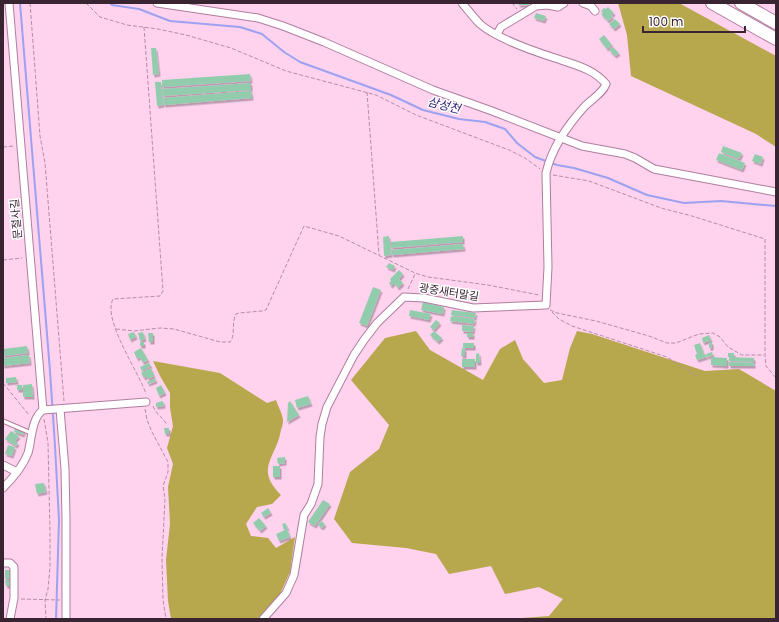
<svg xmlns="http://www.w3.org/2000/svg" width="779" height="622" font-family="Poppins,'Noto Sans KR',sans-serif">
<style>
.forest{fill:#b7a84d}
.lines{fill:none;stroke-linecap:round;stroke-linejoin:round}
.stream{stroke:#9da2f0;stroke-width:2}
.building{fill:#91cdad;filter:url(#shadow)}
.service-casing{stroke:#b07d9e;stroke-width:5.5}
.minor-casing{stroke:#b07d9e;stroke-width:9}
.trunk-casing{stroke:#b07d9e;stroke-width:14}
.path{stroke:#b28ea5;stroke-width:1;stroke-dasharray:4 2;stroke-linecap:butt}
.service{stroke:#fff;stroke-width:3.5}
.minor{stroke:#fff;stroke-width:7}
.trunk{stroke:#fff;stroke-width:12}
.labels{text-anchor:middle;dominant-baseline:central;stroke-width:3;stroke-linejoin:round;paint-order:stroke}
.street-label{font-size:11px;fill:#392432;stroke:#fff}
.water-label{font-size:12px;font-style:italic;fill:#2b2079;stroke:#fff}
</style>
<defs>
<filter id="shadow"><feDropShadow dx="1.5" dy="2.5" stdDeviation="0" flood-color="#0004"/></filter>
</defs>
<rect width="100%" height="100%" fill="#ffd2ee"/>
<g class="forest">
<path d="M618,3H679L776,56V147L756,134L631,76L627,35Z"/>
<path d="M416,331L430,350L483,380L500,349L515,340L523,359L544,383L562,380L570,348L577,331L592,334L705,371L739,369L776,391V619H509L549,616L563,599L539,587L505,594L491,566L449,574L436,554L406,548L352,543L334,519L350,472L379,449L389,425L351,380L385,338Z"/>
<path d="M153,361L220,373L267,403L276,400C278,406 283,415 283,421C283,424 282,427 281,430C276,459 254,468 281,495L272,504L257,507L246,524L251,536L268,538L276,548L295,537L290,572L280,594L258,619H171L168,601L166,560L170,524L168,487L173,464L167,448L173,426L170,408V393L160,376Z"/>
</g>
<g class="lines">
<g class="stream">
<path d="M20,3L50,371L55,446L59,520L56,619"/>
<path d="M110,3L112,5L139,9L170,21L240,27L262,34L284,52L300,62L391,95L423,110L459,119L485,122L505,129L517,143L535,157L557,165L574,168L608,178L647,195L684,203L721,201L776,206"/>
</g>
</g>
<g class="building">
<path d="M518,3H529V5H519Z"/>
<path d="M608,7L614,13L611,16L613,17L608,21L601,14L603,13L601,11L604,8L606,9Z"/>
<path d="M536,13L546,16L544,21L534,18Z"/>
<path d="M615,19L620,24L614,29L609,24Z"/>
<path d="M604,35L612,45L607,49L599,39Z"/>
<path d="M613,47L619,53L615,56L609,50Z"/>
<path d="M151,48H156L159,74L153,75Z"/>
<path d="M250,74L251,81L162,87V80Z"/>
<path d="M155,82H161L163,105L157,106Z"/>
<path d="M251,83V90L163,96L162,89Z"/>
<path d="M251,91L252,98L164,105L163,98Z"/>
<path d="M723,146L742,153L739,159L721,152Z"/>
<path d="M719,153L745,163L742,170L716,160Z"/>
<path d="M755,154L763,157L761,164L752,161Z"/>
<path d="M389,236L391,255L384,256L383,237Z"/>
<path d="M463,236V242L391,248V242Z"/>
<path d="M463,244L464,249L392,255L391,250Z"/>
<path d="M389,263L395,266L393,270L386,267Z"/>
<path d="M399,270L403,274L399,279L403,283L398,288L394,283L391,286L389,283L391,281L390,279Z"/>
<path d="M373,287L381,290L367,326L359,323Z"/>
<path d="M423,302L444,307L443,314L421,310Z"/>
<path d="M410,310L431,314L429,320L409,316Z"/>
<path d="M452,310L476,313L475,318L451,315Z"/>
<path d="M451,316L475,319L474,324L450,321Z"/>
<path d="M436,320L440,323L434,330L430,327Z"/>
<path d="M462,325L474,326L473,332L462,331Z"/>
<path d="M434,331L442,338L438,342L430,335Z"/>
<path d="M134,332L136,337L130,340L128,334Z"/>
<path d="M143,332L145,339L140,341L138,333Z"/>
<path d="M148,333H153V342H149Z"/>
<rect x="467" y="333" width="6" height="4"/>
<path d="M709,335L711,340L703,343L702,338Z"/>
<rect x="140" y="342" width="4" height="4"/>
<rect x="709" y="342" width="3" height="6"/>
<rect x="463" y="343" width="11" height="5"/>
<path d="M700,343L704,355L706,354L707,357L697,360L695,355L697,354L694,345Z"/>
<path d="M27,346L28,353L3,356V349Z"/>
<path d="M141,348L148,360L143,363L140,357L137,359L134,352Z"/>
<path d="M462,348L465,349V356H461Z"/>
<path d="M712,352L713,355L708,357L706,354Z"/>
<path d="M479,353L480,363H476V354Z"/>
<rect x="728" y="353" width="6" height="4"/>
<path d="M29,355L30,363L3,366V358Z"/>
<path d="M711,357L727,358V366L711,365Z"/>
<path d="M729,357L754,358V362L729,361Z"/>
<rect x="462" y="359" width="13" height="8"/>
<path d="M729,362L754,363V366H729Z"/>
<path d="M149,363L151,366L142,371L140,367Z"/>
<path d="M151,368L154,376L148,379L147,376L144,378L141,373Z"/>
<path d="M16,377L17,382L6,383V378Z"/>
<path d="M155,378L156,381L148,384L147,382Z"/>
<path d="M32,384L33,397H23V385Z"/>
<rect x="17" y="385" width="5" height="5"/>
<path d="M161,385L165,393L159,396L156,388Z"/>
<path d="M308,396L311,404L297,408L295,400Z"/>
<path d="M163,401L164,406L156,407V403Z"/>
<path d="M290,401L299,415L287,422L288,403Z"/>
<path d="M15,428L24,431L23,435L14,432Z"/>
<path d="M164,428H169V434H165Z"/>
<path d="M11,431L19,436L15,441L18,443L16,446L5,439Z"/>
<path d="M8,445L15,447L12,456L5,454Z"/>
<path d="M285,457V463L278,464L277,458Z"/>
<rect x="273" y="466" width="7" height="11"/>
<path d="M44,483L46,492L37,494L35,484Z"/>
<path d="M323,500L330,504L315,526L308,522Z"/>
<path d="M268,508L271,513L264,517L261,513Z"/>
<path d="M259,518L266,526L260,531L253,523Z"/>
<path d="M321,521L325,524L322,528L318,525Z"/>
<path d="M285,523L288,528L284,530L282,524Z"/>
<path d="M287,529L290,537L279,541L276,534Z"/>
<rect x="5" y="570" width="7" height="9"/>
<path d="M5,580H12V586H6Z"/>
</g>
<g class="lines">
<g class="service-casing">
<path id="service" d="M3,421L31,433"/>
</g>
<g class="minor-casing">
<g id="minor">
<path d="M9,3L43,410"/>
<path d="M157,3L258,18L283,26L324,42L433,90L492,111L582,146L625,154L635,158L654,169L776,192"/>
<path d="M583,3L591,6L595,11"/>
<path d="M497,34L501,27L536,6L547,5L558,7L564,3"/>
<path d="M60,409L65,469L66,519V619"/>
<path d="M3,465L17,472"/>
<path d="M3,488C13,478 23,466 28,453C32,439 31,419 43,410L146,402"/>
<path d="M3,563H10L14,567V598L10,619"/>
<path d="M263,619L286,593L294,575L304,515L311,504L318,484L320,437L322,424L327,407L354,355L364,340L377,323L404,297L424,298L473,308L546,305L548,267L546,173C552,147 567,126 585,106C592,99 603,93 606,84C594,69 575,65 558,59C536,52 497,39 480,24C474,18 468,10 462,3"/>
</g>
</g>
<g class="trunk-casing">
<g id="trunk">
<path d="M712,3L776,39"/>
<path d="M741,3L776,23"/>
</g>
</g>
<g class="path">
<path d="M30,3L40,136L45,163L64,401"/>
<path d="M86,3L100,17L127,25L158,29L186,35L231,48L286,71L376,95L416,115L509,150L525,158L540,169"/>
<path d="M512,3L517,9"/>
<path d="M144,27L163,291L160,296L113,299C102,320 139,372 146,394"/>
<path d="M367,92L379,255"/>
<path d="M3,147L14,146"/>
<path d="M553,175L589,181L661,208L692,216L765,239V355L766,366L776,378"/>
<path d="M3,260L22,258"/>
<path d="M408,289L415,274"/>
<path d="M550,310L557,313L596,321L649,336L667,343H676L699,334L713,333L720,337L728,347L742,355H764"/>
<path d="M552,312L559,319L572,326L667,357L697,376"/>
<path d="M116,329L134,331L160,328L174,329L220,342H230C236,335 231,323 236,314L239,313L262,311L266,310L304,226L339,236L415,273L428,277L488,285L539,295"/>
<path d="M3,383L29,415"/>
<path d="M153,406C157,416 164,418 167,425"/>
<path d="M145,409L147,420L152,432L168,462V472L163,486L165,499L162,558L163,600L166,619"/>
<path d="M44,419L48,443L50,532V567L48,589L45,600L46,619"/>
<path d="M21,599L60,600"/>
</g>
<use href="#service" class="service"/>
<use href="#minor" class="minor"/>
<use href="#trunk" class="trunk"/>
</g>
<g class="labels">
<g class="street-label">
<text transform="translate(16 219) rotate(-95)">문절사길</text>
<text transform="translate(449 292) rotate(9)">광중새터말길</text>
</g>
<g class="water-label">
<text transform="translate(444 105) rotate(14)">삼성천</text>
</g>
</g>
<rect width="779" height="622" fill="none" stroke="#392432" stroke-width="8"/>
<path d="M643 26v6h102v-6" fill="none" stroke="#392432" stroke-width="2"/>
<text x="649" y="26" font-size="12" fill="#392432" stroke="#ffffff" stroke-width="3" paint-order="stroke">100 m</text>
</svg>
